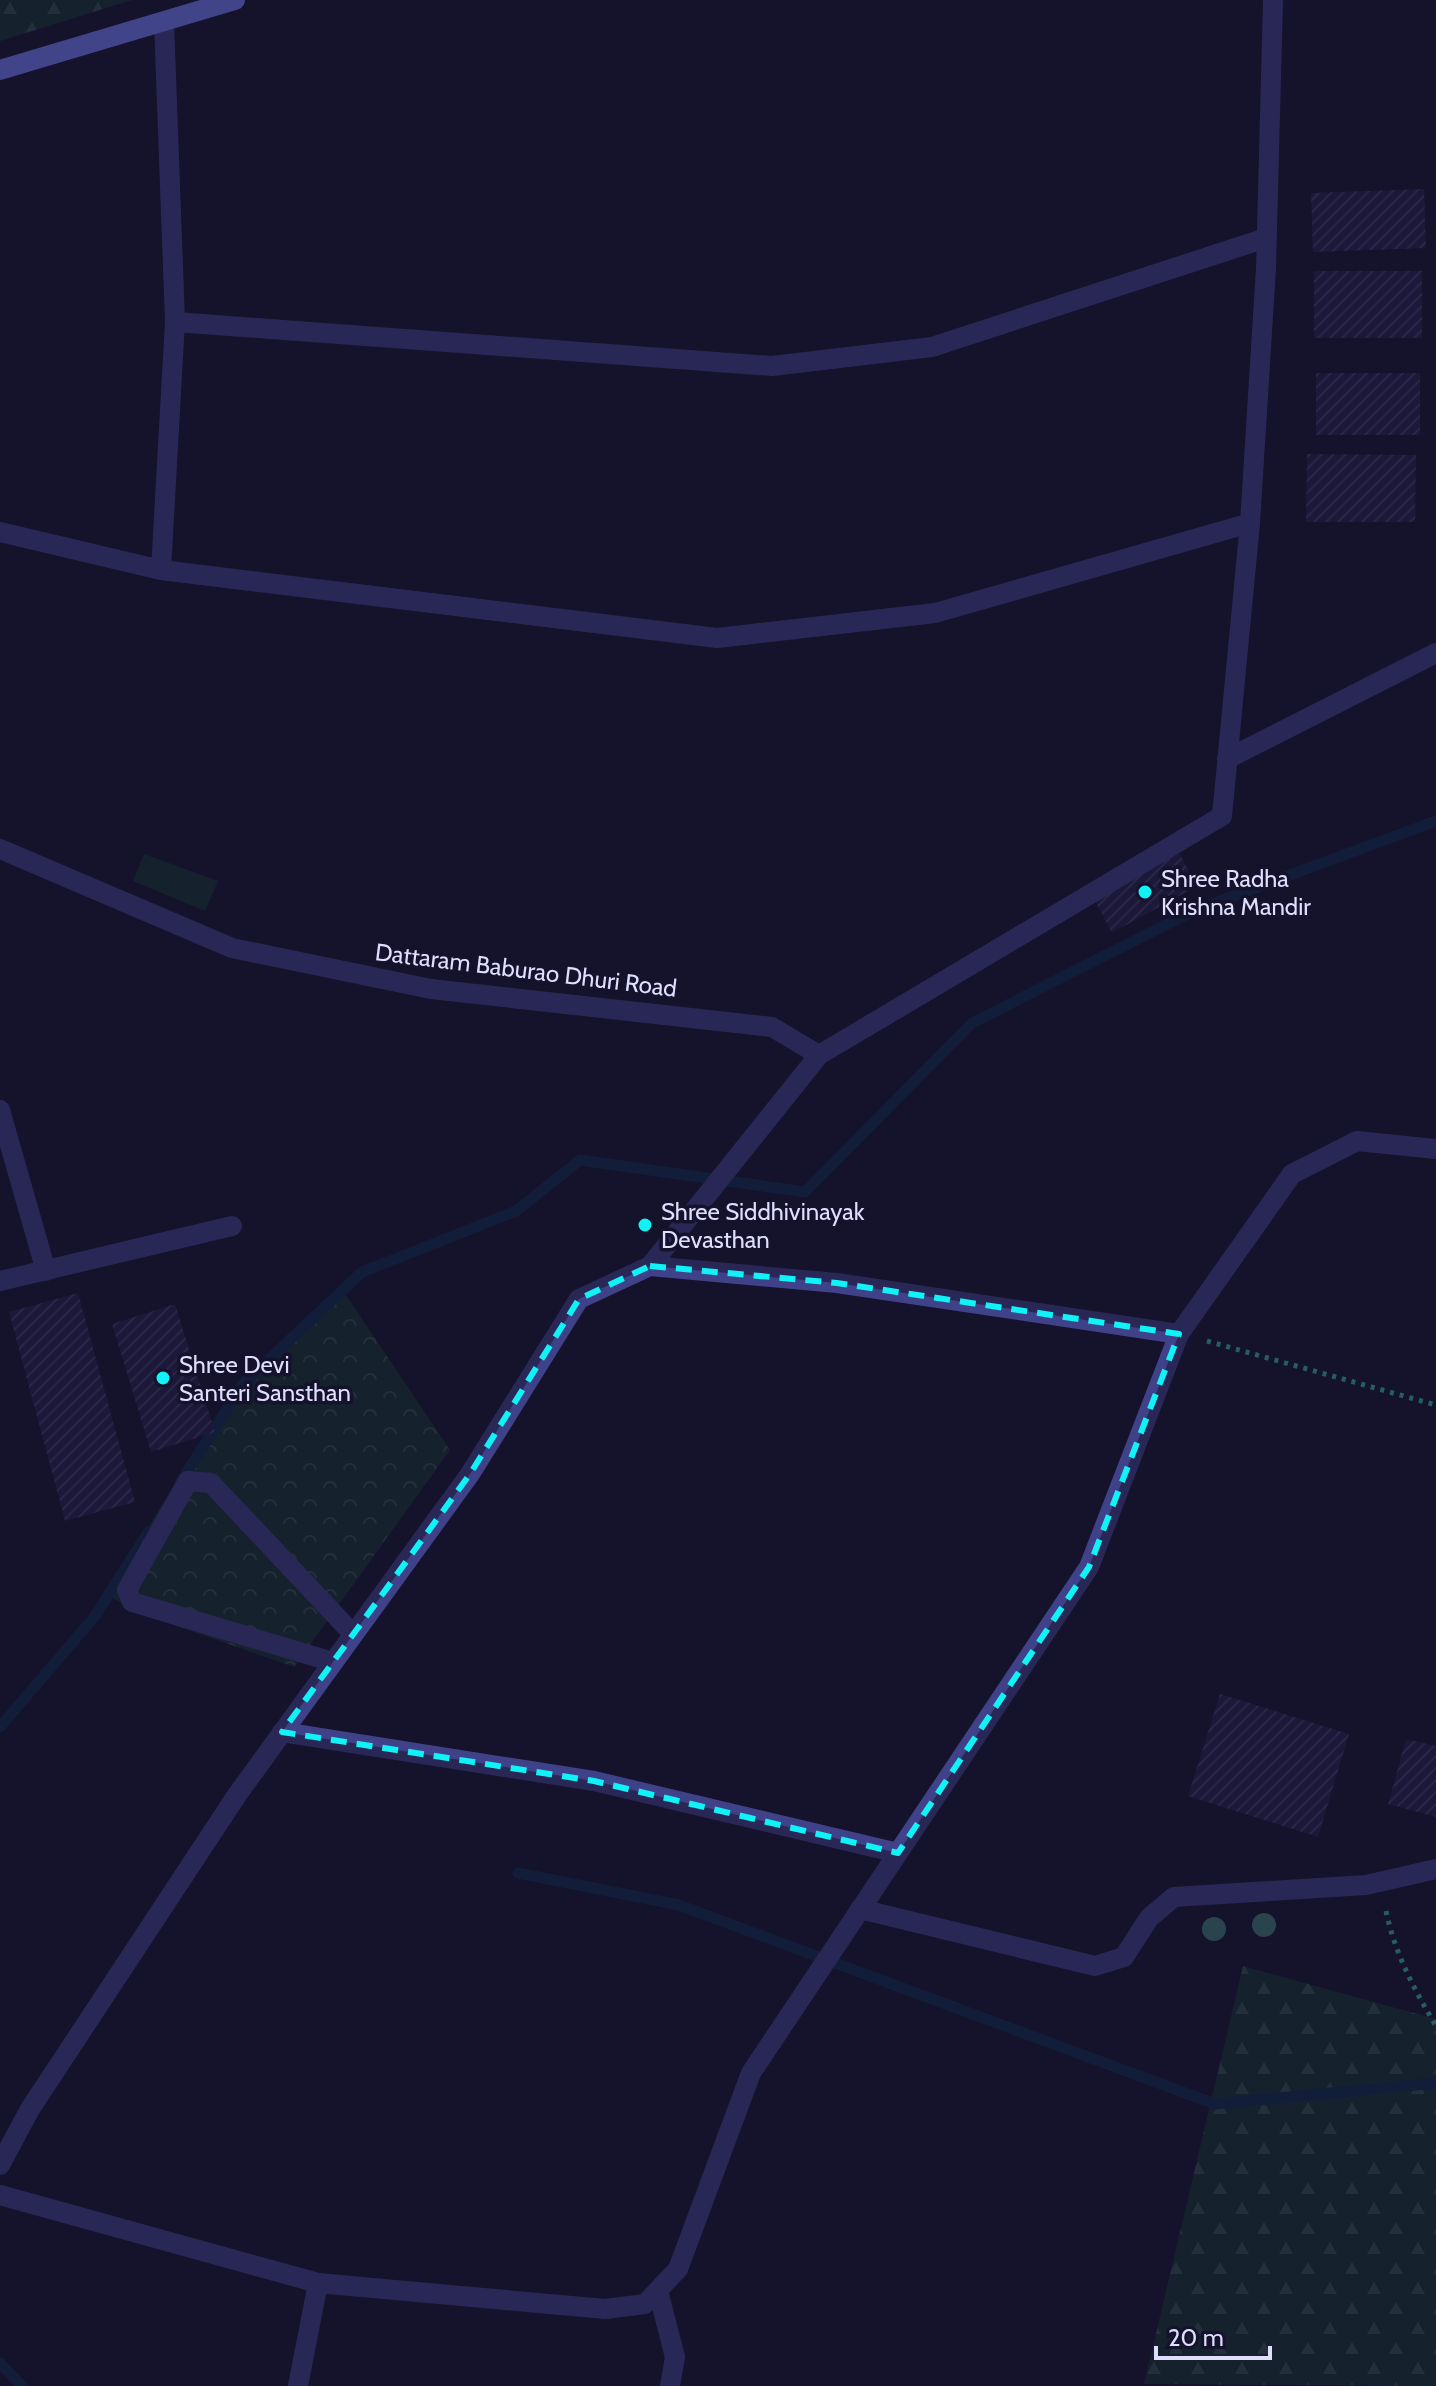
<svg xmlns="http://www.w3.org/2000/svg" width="1436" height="2386" font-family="Cabin,sans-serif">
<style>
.green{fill:#163531}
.forest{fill:url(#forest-firs)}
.park{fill:url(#park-crowns)}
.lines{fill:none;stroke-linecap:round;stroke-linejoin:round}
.stream{stroke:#0f2b4d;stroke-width:11}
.building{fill:url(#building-hatch)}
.path{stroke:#36baa7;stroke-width:5;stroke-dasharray:4 6;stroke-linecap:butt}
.service{stroke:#3f4288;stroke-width:20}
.minor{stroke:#3f4288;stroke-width:20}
.secondary{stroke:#7880fa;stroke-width:20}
.tree{fill:#448278}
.marked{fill:none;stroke:#11f2f7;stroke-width:6;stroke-dasharray:16 10;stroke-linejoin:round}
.poi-dot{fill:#11f2f7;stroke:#15122b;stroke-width:3}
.labels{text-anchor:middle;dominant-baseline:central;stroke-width:7;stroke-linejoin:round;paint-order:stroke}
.poi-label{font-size:24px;fill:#dfdefe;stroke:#15122b;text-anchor:start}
.street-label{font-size:24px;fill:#dfdefe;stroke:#15122b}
</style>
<defs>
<pattern id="forest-firs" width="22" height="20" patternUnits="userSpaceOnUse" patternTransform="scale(2)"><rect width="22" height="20" fill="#163531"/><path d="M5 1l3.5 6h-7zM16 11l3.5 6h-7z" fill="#375250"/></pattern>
<pattern id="park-crowns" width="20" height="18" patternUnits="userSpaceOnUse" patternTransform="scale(2)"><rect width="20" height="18" fill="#163531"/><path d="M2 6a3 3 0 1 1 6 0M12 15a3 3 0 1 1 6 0" fill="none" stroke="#375250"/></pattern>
<pattern id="building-hatch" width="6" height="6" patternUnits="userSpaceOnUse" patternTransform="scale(2)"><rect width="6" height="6" fill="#241f4c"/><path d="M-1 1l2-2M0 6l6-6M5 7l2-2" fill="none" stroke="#433f67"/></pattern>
</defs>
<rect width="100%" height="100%" fill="#15122b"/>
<path class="green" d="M144,854L218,881L205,911L133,881Z"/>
<g class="forest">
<path d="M0,0H132L0,41Z"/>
<path d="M1243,1966L1436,2019V2386L1144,2384Z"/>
</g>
<path class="park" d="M342,1289L450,1450L294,1667L137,1612L106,1594L243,1376Z"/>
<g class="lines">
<g class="stream">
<path d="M180,1483L243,1384L362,1272L516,1211L580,1160L805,1192L972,1023L1193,911L1436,821"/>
<path d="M0,1727L95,1616L149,1531"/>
<path d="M518,1873L679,1905L1215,2104L1436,2083"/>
<path d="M0,2363L22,2386"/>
</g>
</g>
<g class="building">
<path d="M1424,189L1426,248L1313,252L1311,193Z"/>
<rect x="1314" y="271" width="108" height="67"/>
<rect x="1316" y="373" width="104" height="62"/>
<path d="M1307,454L1416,455L1415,522H1306Z"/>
<path d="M1178,851L1197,886L1112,933L1094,899Z"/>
<path d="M78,1293L135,1502L65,1521L9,1312Z"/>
<path d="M175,1304L215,1432L151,1452L112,1324Z"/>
<path d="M1220,1694L1349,1734L1318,1837L1188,1796Z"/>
<path d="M1406,1739L1436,1746V1817L1388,1804Z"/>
</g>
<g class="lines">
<g class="path">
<path d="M1207,1341L1436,1405"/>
<path d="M1386,1911C1395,1954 1414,1989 1436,2026"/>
</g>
<g class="service">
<path d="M333,1662L132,1602L127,1590L188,1481L211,1483L353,1634"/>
<path d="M670,2386L675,2357"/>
</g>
<g class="minor">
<path d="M175,322L772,366L932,347L1266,238"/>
<path d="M0,532L161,570L717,638L935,613L1250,523"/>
<path d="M161,570L175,322L164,22"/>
<path d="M1227,759L1436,653"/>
<path d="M0,849L232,948L431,989L772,1027L819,1055"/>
<path d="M0,1110L46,1271"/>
<path d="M650,1266L819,1055L1222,816L1250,523L1266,268L1273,0"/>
<path d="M0,1281L232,1226"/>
<path d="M282,1732L594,1781L898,1853"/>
<path d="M860,1909L1095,1966L1124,1957L1149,1918L1174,1897L1366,1885L1436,1869"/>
<path d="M0,2165L30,2109L237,1795L470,1474L579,1299L650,1266L837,1283L1179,1334"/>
<path d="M0,2195L318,2283L605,2309L645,2304L678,2269L751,2073L1089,1567L1179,1334L1292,1174L1357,1141L1436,1149"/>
<path d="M658,2291L675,2357"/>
<path d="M298,2386L318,2283"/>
</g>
<path class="secondary" d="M0,70L235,0"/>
</g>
<g class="tree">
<circle cx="1264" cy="1925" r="12"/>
<circle cx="1214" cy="1929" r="12"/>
</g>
<path d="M0 0H1436V2386H0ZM650,1266L837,1283L1179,1334L1089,1567L898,1853L594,1781L282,1732L470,1474L579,1299Z" fill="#15122b" fill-opacity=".55" fill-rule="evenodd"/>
<path class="marked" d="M650,1266L837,1283L1179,1334L1089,1567L898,1853L594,1781L282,1732L470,1474L579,1299Z"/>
<g class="poi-dot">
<circle cx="1145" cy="892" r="8"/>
<circle cx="645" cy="1225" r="8"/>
<circle cx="163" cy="1378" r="8"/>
</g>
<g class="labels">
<g class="poi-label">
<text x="1161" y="878">Shree Radha<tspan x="1161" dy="28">Krishna Mandir</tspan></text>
<text x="661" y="1211">Shree Siddhivinayak<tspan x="661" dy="28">Devasthan</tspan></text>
<text x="179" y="1364">Shree Devi<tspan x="179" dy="28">Santeri Sansthan</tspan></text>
</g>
<g class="street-label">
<text transform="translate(526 970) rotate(7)">Dattaram Baburao Dhuri Road</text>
</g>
</g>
<path d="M1156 2346v12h114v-12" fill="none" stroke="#dfdefe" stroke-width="4"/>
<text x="1168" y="2346" font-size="24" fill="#dfdefe" stroke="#15122b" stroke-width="6" paint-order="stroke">20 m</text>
</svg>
